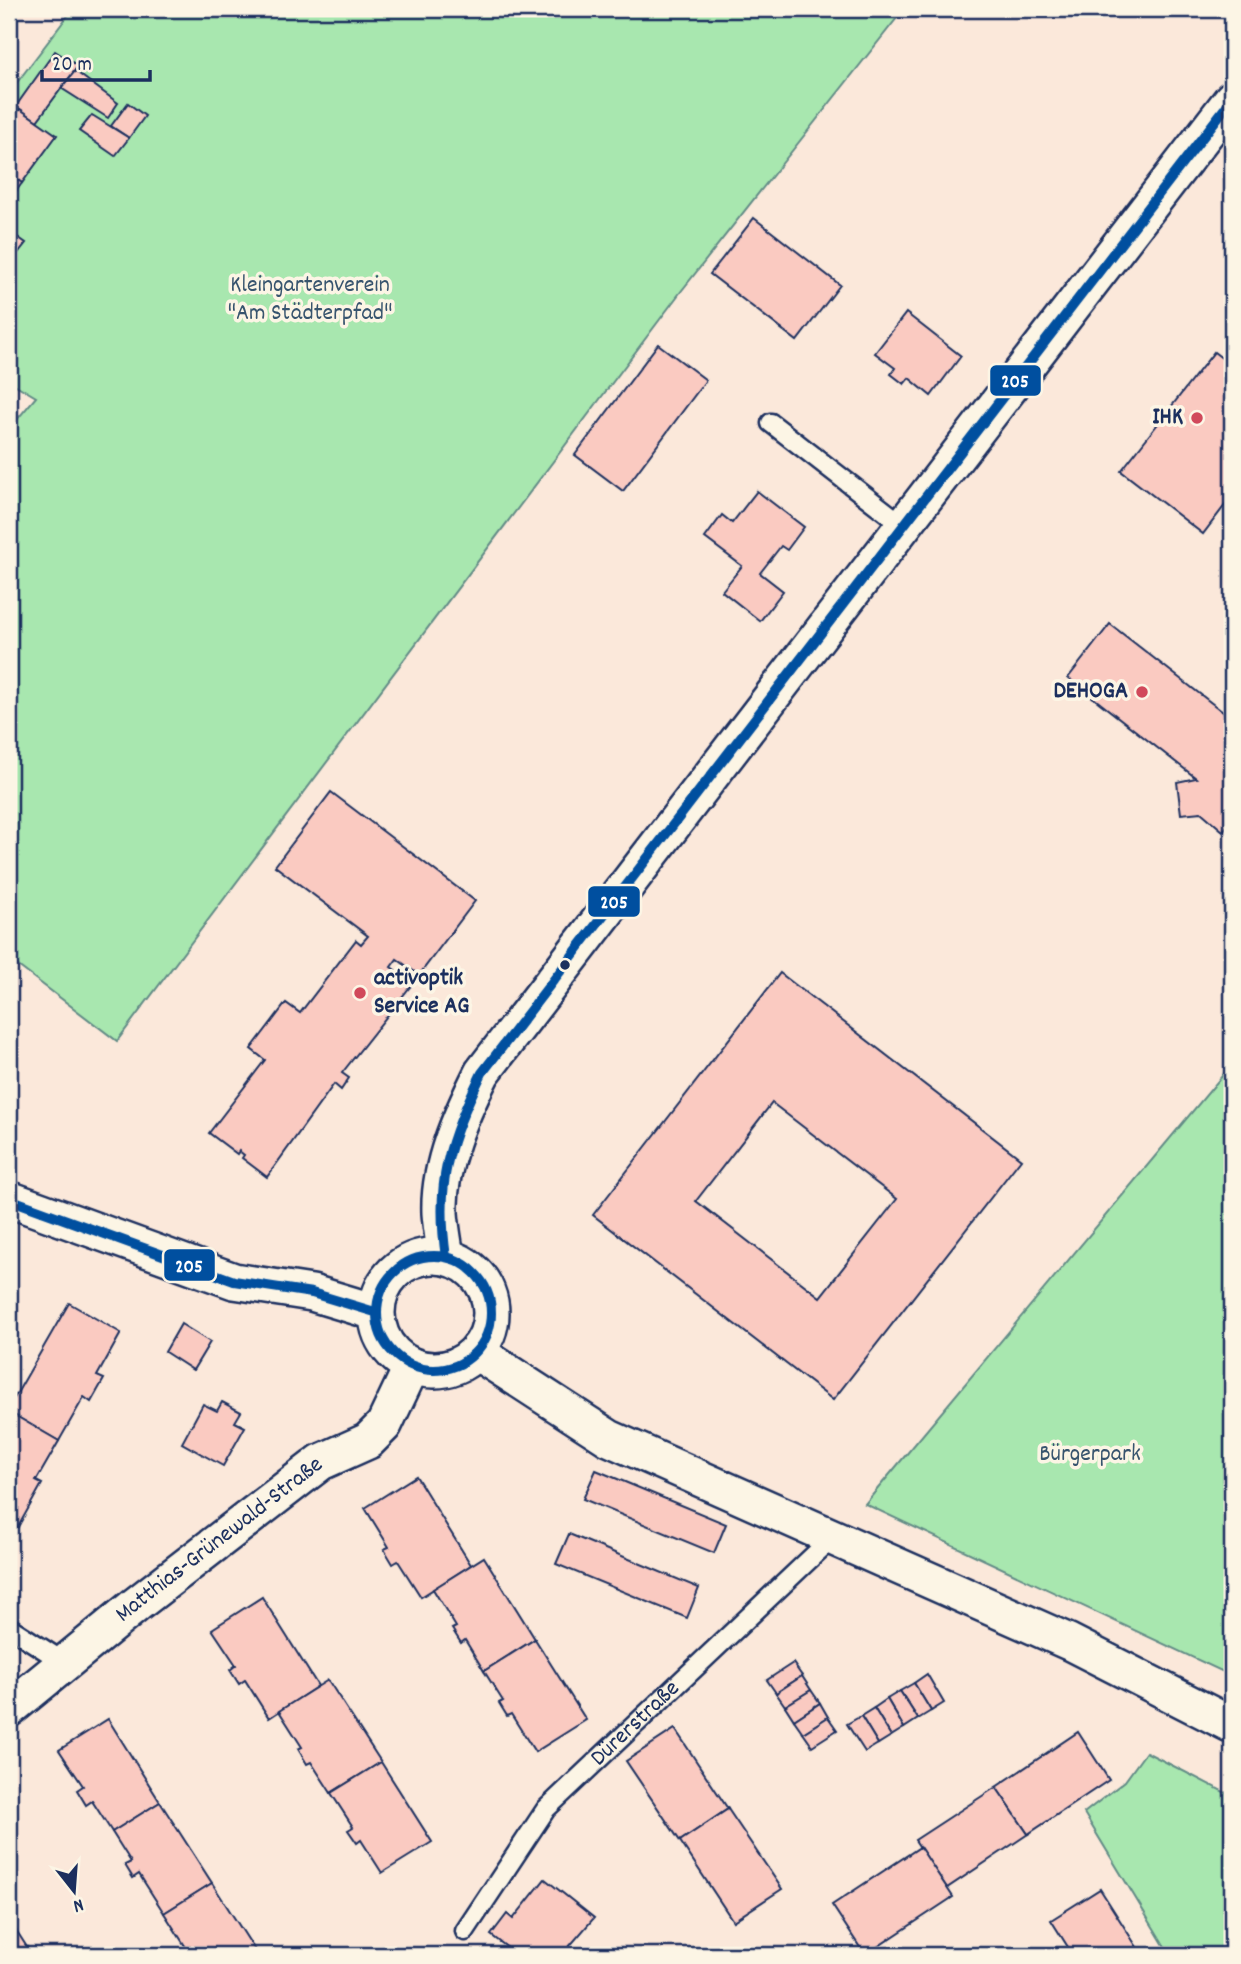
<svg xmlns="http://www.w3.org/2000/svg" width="1241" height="1964" font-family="Dekko,sans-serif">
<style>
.green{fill:#a8e7af;stroke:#628b86;stroke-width:2}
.building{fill:#facac1;stroke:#1b2f5e;stroke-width:2;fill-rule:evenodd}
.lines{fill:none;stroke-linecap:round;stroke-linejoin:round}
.lane-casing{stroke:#1b2f5e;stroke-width:23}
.street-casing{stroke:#1b2f5e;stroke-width:40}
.lane{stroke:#fcf5e5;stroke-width:18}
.street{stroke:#fcf5e5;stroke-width:35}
.bus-1-casing{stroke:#fcf5e5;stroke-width:16}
.bus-1{stroke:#004f9f;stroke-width:10}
.poi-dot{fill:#d1495b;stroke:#fcf5e5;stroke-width:2.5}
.bus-dot{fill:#1b2f5e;stroke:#fcf5e5;stroke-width:2.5}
.labels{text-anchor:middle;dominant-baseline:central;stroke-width:7;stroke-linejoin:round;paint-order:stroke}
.park-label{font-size:24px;fill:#37546e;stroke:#fcf5e5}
.poi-label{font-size:24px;font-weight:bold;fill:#1b2f5e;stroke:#fcf5e5;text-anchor:end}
.street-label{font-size:24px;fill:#1b2f5e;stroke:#fcf5e5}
.line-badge{stroke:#fcf5e5;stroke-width:2.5}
.badge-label{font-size:19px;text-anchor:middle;font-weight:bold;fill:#fff}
</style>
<rect width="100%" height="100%" fill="#fbe8da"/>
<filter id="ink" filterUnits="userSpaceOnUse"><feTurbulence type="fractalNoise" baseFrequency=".0143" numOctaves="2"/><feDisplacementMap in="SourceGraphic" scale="14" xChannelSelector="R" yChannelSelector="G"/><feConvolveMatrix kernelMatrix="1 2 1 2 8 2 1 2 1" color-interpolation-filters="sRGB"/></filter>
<g filter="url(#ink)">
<g class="green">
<path d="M73,9H904L679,294L117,1041L9,959V429L36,397L9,381V93Z"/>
<path d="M1232,1064V1676L865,1504Z"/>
<path d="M1146,1752L1232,1796V1955H1170L1084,1813L1125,1781Z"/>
</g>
<g class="building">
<path d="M55,51L78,66L37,121L16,106Z"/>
<path d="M75,71L118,103L108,118L61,88Z"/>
<path d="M128,103L145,116L129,138L111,126Z"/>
<path d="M20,109L57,135L22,183L9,174V125Z"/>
<path d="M92,115L129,138L115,156L79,131Z"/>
<path d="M9,174L22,183L9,201Z"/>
<path d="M754,218L840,285L797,341L710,274Z"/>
<path d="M9,231L26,243L18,253L9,246Z"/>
<path d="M906,313L961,356L931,396L909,378L904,384L891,374L895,368L875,353Z"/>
<path d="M658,344L706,380L623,491L575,455Z"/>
<path d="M1214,352L1232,366V496L1203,534L1121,471Z"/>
<path d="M757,491L804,527L787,550L781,546L760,573L783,591L760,621L722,591L742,566L705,538L722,515L732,523Z"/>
<path d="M1110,624L1232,719V820L1223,831L1201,812L1181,814L1177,782L1196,778L1068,678Z"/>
<path d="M331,792L475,901L419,975L397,959L391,967L413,983L342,1073L349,1078L341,1090L334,1084L267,1177L242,1158L244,1155L239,1151L237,1154L209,1133L265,1060L251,1049L286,1003L300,1013L356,940L361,944L368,936L275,866Z"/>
<path d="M780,973L1021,1159L833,1400L593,1215ZM772,1103L897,1199L820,1297L696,1201Z"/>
<path d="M69,1303L121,1333L97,1376L104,1379L91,1402L84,1397L59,1441L9,1412V1407Z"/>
<path d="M181,1324L210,1342L193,1370L165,1352Z"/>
<path d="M222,1402L241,1412L235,1422L245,1427L223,1466L182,1443L203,1404L217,1411Z"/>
<path d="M9,1412L59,1441L36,1481L42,1484L18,1527L11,1523L9,1527Z"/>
<path d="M596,1470L726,1524L714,1553L583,1499Z"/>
<path d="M416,1476L471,1565L421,1597L398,1561L393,1564L384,1549L389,1547L365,1508Z"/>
<path d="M569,1534L699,1588L687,1618L556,1564Z"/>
<path d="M484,1557L535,1639L484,1671L465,1640L461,1643L452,1629L456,1627L433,1589Z"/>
<path d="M262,1597L318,1686L269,1718L245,1680L239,1684L230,1670L236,1665L212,1629Z"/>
<path d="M535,1639L586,1720L535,1752L511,1714L507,1716L499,1703L503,1701L484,1671Z"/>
<path d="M793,1663L802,1676L776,1693L767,1680Z"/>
<path d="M927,1674L944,1703L931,1711L914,1683Z"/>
<path d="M802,1676L811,1690L785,1706L776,1693Z"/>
<path d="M328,1680L381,1762L331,1793L311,1762L307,1764L298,1749L302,1747L279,1711Z"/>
<path d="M914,1683L931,1711L918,1719L900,1691Z"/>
<path d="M811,1690L820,1703L794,1720L785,1706Z"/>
<path d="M900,1691L918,1719L904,1728L887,1699Z"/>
<path d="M887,1699L904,1728L891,1736L874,1708Z"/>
<path d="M820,1703L828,1717L803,1733L794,1720Z"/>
<path d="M874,1708L891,1736L878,1744L861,1716Z"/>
<path d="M861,1716L878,1744L865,1752L847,1724Z"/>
<path d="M828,1717L837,1730L812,1746L803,1733Z"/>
<path d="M108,1719L160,1802L112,1832L92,1801L86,1805L77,1790L83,1786L59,1750Z"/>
<path d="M675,1729L728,1809L680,1841L626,1761Z"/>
<path d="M1078,1732L1109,1780L1028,1834L996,1787Z"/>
<path d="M381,1762L432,1842L382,1873L361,1840L357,1843L348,1830L353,1827L331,1793Z"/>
<path d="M996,1787L1028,1834L947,1888L915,1840Z"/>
<path d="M160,1802L212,1883L164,1913L139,1874L133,1878L125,1865L131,1862L112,1832Z"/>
<path d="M728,1809L782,1889L733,1921L680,1841Z"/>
<path d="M920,1847L953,1897L865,1955L832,1905Z"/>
<path d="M545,1879L594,1918L562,1955H517L491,1935L507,1914L513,1919Z"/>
<path d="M212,1883L258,1955H182L187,1949L164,1913Z"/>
<path d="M1100,1889L1142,1955H1073L1051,1920Z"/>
<path d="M9,1919L32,1955H9Z"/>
</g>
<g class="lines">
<g class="lane-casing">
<g id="lane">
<path d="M771,423L904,526"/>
<path d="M9,1627L65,1663"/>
<path id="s1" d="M465,1931L546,1809L831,1539"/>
</g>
</g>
<g class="street-casing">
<g id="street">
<path d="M9,1199L234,1281L312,1293L375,1312"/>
<circle cx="434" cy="1313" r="57"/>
<path d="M446,1257C444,1243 441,1228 440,1213C438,1165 461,1115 482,1073L1232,99"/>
<path d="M478,1353L609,1438L1069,1642L1232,1725"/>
<path id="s2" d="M9,1709L137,1604L321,1462L368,1441L384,1425L412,1366"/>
</g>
</g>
<use href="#lane" class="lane"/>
<use href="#street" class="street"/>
<g class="bus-1-casing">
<g id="bus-1">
<path d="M9,1199L234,1281L312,1293L375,1312"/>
<circle cx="434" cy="1313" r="57"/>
<path d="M446,1257C435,1181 449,1141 482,1073L1232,99"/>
</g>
</g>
<use href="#bus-1" class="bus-1"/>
</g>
</g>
<g class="poi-dot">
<circle cx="1197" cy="418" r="7"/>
<circle cx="1142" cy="692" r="7"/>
<circle cx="360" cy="993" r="7"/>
</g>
<circle class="bus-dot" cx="565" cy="965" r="6"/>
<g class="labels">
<g class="park-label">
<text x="310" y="286">Kleingartenverein<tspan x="310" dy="28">"Am Städterpfad"</tspan></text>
<text x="1090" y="1455">Bürgerpark</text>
</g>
<g class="poi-label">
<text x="1183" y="418">IHK</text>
<text x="1128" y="692">DEHOGA</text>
<text x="374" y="979" text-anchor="start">activoptik<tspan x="374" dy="28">Service AG</tspan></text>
</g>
<g class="street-label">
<text stroke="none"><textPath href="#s2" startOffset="270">Matthias-Grünewald-Straße</textPath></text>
<text stroke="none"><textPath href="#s1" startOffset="270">Dürerstraße</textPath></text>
</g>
</g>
<g class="line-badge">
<rect x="989" y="364" width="53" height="33" rx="7" fill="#004f9f"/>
<rect x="587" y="885" width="54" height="33" rx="7" fill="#004f9f"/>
<rect x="163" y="1248" width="53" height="34" rx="7" fill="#004f9f"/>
</g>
<g class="badge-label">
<text x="1015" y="387">205</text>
<text x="614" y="908">205</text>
<text x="189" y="1272">205</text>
</g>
<rect width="1241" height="1964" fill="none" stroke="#fcf5e5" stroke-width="35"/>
<rect x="18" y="18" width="1206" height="1929" fill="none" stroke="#1b2f5e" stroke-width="2.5" filter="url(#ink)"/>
<g transform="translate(74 1891) rotate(163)" stroke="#fcf5e5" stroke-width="5" paint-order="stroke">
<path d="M0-5L12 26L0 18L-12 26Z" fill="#1b2f5e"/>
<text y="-10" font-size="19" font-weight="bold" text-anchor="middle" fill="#1b2f5e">N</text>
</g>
<path d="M42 70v10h108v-10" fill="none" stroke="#1b2f5e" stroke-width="3.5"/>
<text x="52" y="70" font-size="21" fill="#1b2f5e" stroke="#fcf5e5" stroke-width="5" paint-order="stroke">20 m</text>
</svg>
